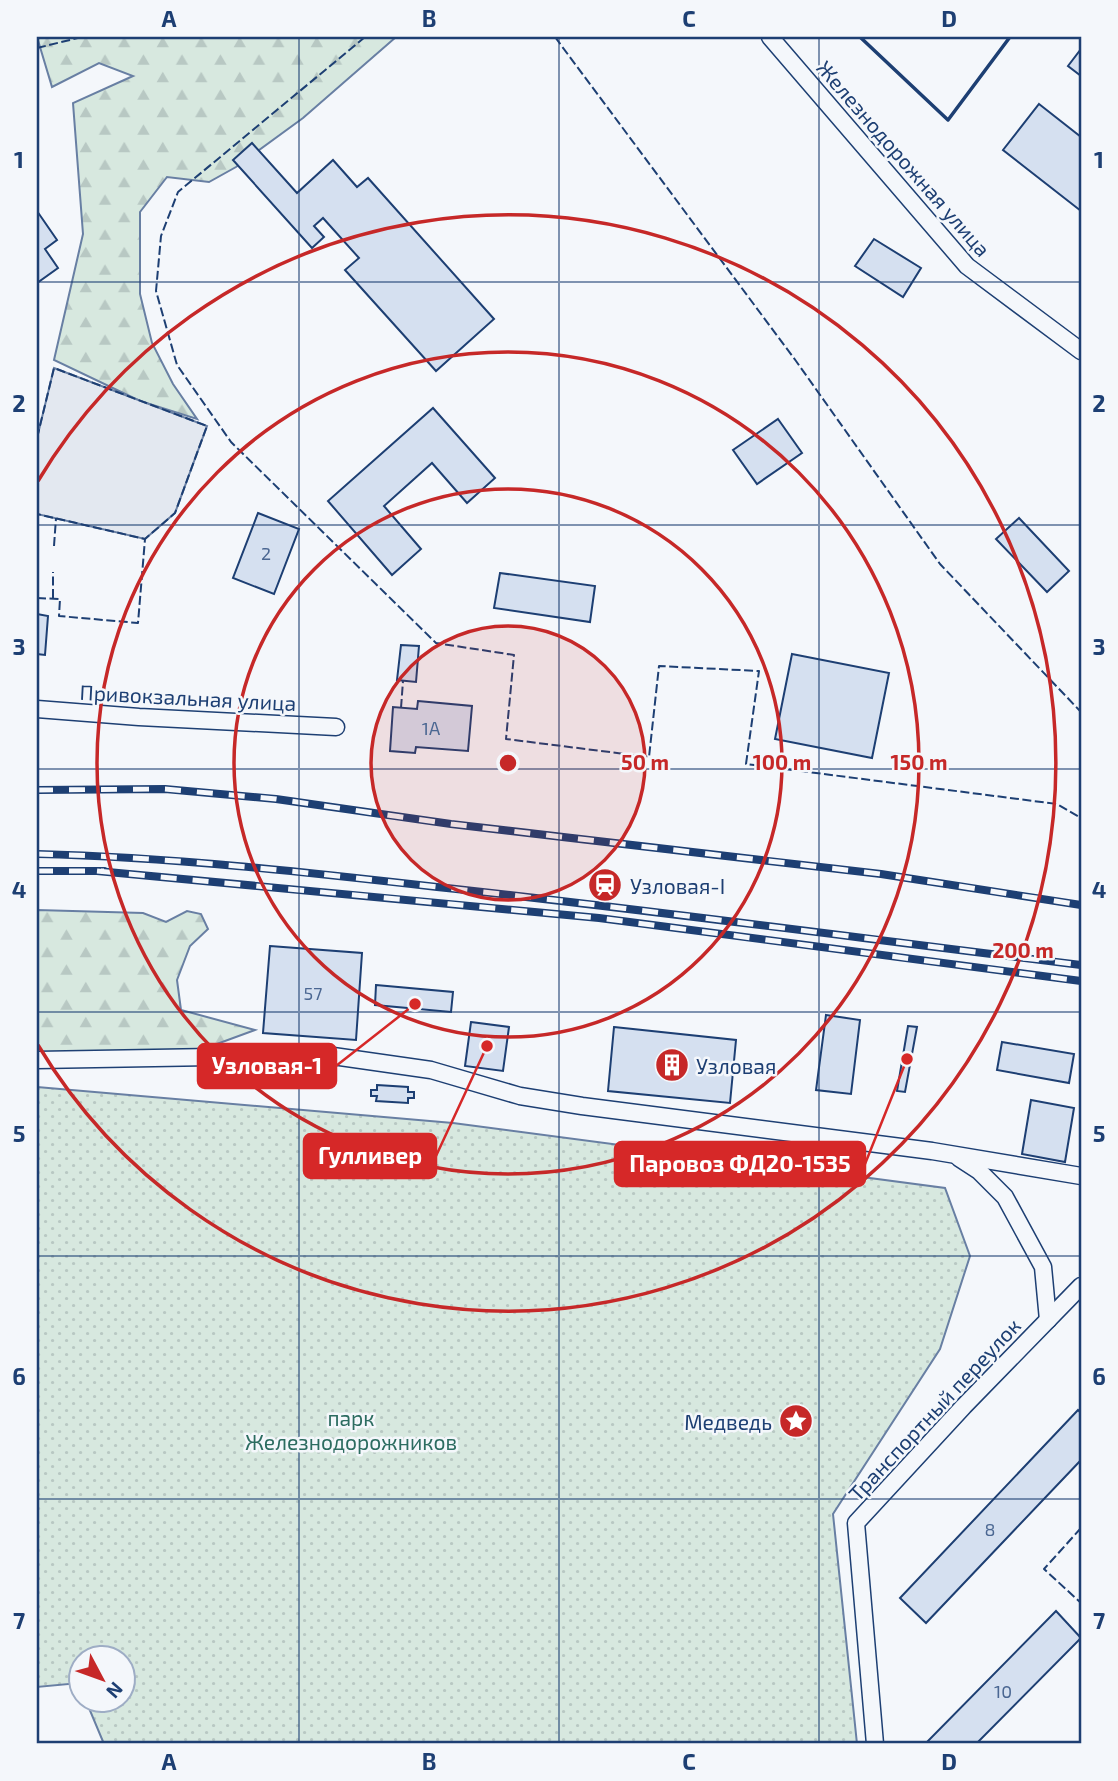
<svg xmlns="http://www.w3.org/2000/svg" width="1118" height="1781" font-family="'Exo 2',sans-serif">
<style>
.forest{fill:url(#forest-firs);stroke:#687fa3;stroke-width:2}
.park{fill:url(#park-dots);stroke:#687fa3;stroke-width:2}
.parking{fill:#e3e8f0;stroke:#687fa3;stroke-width:2}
.building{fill:#d5e0f0;stroke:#1d3f73;stroke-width:2}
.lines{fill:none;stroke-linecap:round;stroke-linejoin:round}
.street-casing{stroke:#1d3f73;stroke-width:19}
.street{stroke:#f4f7fb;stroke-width:16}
.rail-casing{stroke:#1d3f73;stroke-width:8}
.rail{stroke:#f4f7fb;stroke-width:5;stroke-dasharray:16;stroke-linecap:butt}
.fence{stroke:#1d3f73;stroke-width:2;stroke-dasharray:9 3.5;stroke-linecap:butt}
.wall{stroke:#1d3f73;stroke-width:3.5}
.grid{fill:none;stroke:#1d3f73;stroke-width:2;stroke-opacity:0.55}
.ring{fill:none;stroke:#c62828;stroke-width:3.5}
.labels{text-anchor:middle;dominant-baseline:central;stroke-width:5;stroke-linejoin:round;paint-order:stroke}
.number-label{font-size:18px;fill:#4b6792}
.street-label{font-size:21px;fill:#1d3f73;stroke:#f4f7fb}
.poi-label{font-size:21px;fill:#1d3f73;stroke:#f4f7fb;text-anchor:start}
.park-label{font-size:21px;fill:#2c6c60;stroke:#f4f7fb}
.centre{fill:#c62828;stroke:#f4f7fb;stroke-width:3.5}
.ring-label{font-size:21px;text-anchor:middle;font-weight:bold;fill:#c62828;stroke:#f4f7fb;stroke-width:5;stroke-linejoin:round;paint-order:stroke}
.leader{fill:none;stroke:#d62828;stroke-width:2.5}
.callout-dot{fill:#d62828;stroke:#f4f7fb;stroke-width:2.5}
.callout{fill:#d62828;stroke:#d62828;stroke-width:2.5}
.callout-label{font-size:23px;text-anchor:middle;font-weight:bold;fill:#fff}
.neatline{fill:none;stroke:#1d3f73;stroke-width:2.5}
.grid-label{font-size:23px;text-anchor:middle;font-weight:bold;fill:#1d3f73}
</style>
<defs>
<pattern id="forest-firs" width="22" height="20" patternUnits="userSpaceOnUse" patternTransform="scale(1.75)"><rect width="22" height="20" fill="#d7e8df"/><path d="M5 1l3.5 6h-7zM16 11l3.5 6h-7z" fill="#b8c8c3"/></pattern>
<pattern id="park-dots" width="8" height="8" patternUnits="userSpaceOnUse" patternTransform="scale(1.75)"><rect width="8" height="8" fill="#d7e8df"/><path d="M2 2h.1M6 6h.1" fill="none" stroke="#b8c8c3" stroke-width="1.8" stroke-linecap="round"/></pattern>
</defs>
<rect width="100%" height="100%" fill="#f4f7fb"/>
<g class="forest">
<path d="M37,37H396L303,118L236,167L209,182L167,177L140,212V294L152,343L173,384L197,419L140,401L54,360L83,234L73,103L133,76L99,63L52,87Z"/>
<path d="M37,910L143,913L166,922L187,911L201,914L208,929L190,946L177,980L181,1010L255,1030L176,1059L37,1055Z"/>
</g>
<path class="park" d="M37,1087L453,1123L945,1188L970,1256L940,1349L833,1514L857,1744H104L86,1701L122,1700V1658H80V1687L79,1683L37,1687Z"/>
<path class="parking" d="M54,368L207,426L175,513L145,539L37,514V438Z"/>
<g class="building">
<path d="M1081,49V76L1068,66Z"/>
<path d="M1039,104L1081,137V211L1003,150Z"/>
<path d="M252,143L297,193L333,160L357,187L368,178L494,319L436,371L345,270L359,258L323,218L314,226L324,237L312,248L233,160Z"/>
<path d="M37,211L57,240L45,249L58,268L37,283Z"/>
<path d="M874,239L921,268L903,297L855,266Z"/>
<path d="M433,408L495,478L467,503L432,463L384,506L421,549L392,575L328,501Z"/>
<path d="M778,419L802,453L757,484L733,450Z"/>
<path d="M258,513L299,529L274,594L233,578Z"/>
<path d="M1019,518L1069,571L1047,592L996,539Z"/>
<path d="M500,573L595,586L590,622L494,608Z"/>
<path d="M37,614L48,616L45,655L37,654Z"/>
<path d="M401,645L419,646L416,682L397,680Z"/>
<path d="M792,654L889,673L872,758L775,739Z"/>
<path d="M418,701L472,706L468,751L416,747L415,753L390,751L393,707L417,709Z"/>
<path d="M270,946L362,953L356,1040L263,1033Z"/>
<path d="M376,985L453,992L451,1012L375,1005Z"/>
<path d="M826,1015L860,1020L851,1094L816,1090Z"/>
<path d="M471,1022L509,1027L503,1071L465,1066Z"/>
<path d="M908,1026L917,1027L905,1092L897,1091Z"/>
<path d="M614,1027L736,1040L730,1103L608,1091Z"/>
<path d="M1002,1042L1074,1054L1069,1083L997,1070Z"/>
<path d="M377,1085L408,1087V1092H414V1098H408V1103L376,1101L377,1096H371V1090H377Z"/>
<path d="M1031,1100L1074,1108L1065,1162L1022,1154Z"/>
<path d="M1078,1410L1081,1413V1460L926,1623L900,1598Z"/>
<path d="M1056,1611L1081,1638L976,1744H925Z"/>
</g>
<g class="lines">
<g class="street-casing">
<g id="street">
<path d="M770,37L967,266L1081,351"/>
<path d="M37,709L139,717L336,727"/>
<path d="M37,1060L326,1055L431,1070L520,1096L582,1106L932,1151L1081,1176"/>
<path d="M959,1158L979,1171L1005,1197L1043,1267L1048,1320"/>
<path d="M875,1744L856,1523L964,1406L1081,1286"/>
</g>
</g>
<use href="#street" class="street"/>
<g class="rail-casing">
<g id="rail">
<path d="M37,790L165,789L276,799L451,824L881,874L1081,905"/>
<path d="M37,854C170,857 304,872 437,887C652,910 866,939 1081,965"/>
<path d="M37,871H104"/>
<path d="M97,871L599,918L1081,981"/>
</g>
</g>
<use href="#rail" class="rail"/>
<g class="fence">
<path d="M365,37L178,192L161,236L156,291L177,365L231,442L436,643L514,655L506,739L649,757L659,666L759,671L746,764L1057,804L1081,818"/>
<path d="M555,37L796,361L940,564L1081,712"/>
<path d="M37,48L82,37"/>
<path d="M37,438L54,368L207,426L175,513L145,539L37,514"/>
<path d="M54,546L56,518"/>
<path d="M37,598L60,599L59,616L138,623L145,539"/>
<path d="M53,598V572"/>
<path d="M401,708L403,681"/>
<path d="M1081,1528L1044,1569L1081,1603"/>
</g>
<path class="wall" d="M860,37L948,120L1010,37"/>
</g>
<path class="grid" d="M299,37V1744M559,37V1744M819,37V1744M37,282H1081M37,525H1081M37,769H1081M37,1012H1081M37,1256H1081M37,1499H1081"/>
<circle cx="508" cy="763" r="137" fill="#c62828" fill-opacity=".12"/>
<g class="ring">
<circle cx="508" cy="763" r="137"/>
<circle cx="508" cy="763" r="274"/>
<circle cx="508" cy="763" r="411"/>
<path d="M38 481A548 548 0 1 1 38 1045"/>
</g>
<defs>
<g id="station-disc" transform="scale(1.75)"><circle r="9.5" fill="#c62828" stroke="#f4f7fb"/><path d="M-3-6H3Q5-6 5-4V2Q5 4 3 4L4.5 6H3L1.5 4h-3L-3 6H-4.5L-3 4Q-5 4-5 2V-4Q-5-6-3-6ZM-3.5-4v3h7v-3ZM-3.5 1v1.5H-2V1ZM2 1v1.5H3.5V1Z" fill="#fff"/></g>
<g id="building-disc" transform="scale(1.75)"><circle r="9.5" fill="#c62828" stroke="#f4f7fb"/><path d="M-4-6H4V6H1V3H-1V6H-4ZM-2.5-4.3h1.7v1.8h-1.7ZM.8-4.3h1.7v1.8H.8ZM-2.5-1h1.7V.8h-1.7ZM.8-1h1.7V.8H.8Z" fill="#fff"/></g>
<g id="sight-disc" transform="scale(1.75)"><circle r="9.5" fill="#c62828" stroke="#f4f7fb"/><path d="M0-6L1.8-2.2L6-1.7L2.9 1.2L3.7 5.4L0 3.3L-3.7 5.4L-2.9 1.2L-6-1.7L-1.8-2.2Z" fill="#fff"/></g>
</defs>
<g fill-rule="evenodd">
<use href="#station-disc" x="605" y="885"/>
<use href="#building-disc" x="672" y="1065"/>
<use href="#sight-disc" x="796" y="1421"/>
</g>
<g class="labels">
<g class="number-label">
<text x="266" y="553">2</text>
<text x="431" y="728">1А</text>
<text x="313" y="993">57</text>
<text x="990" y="1529">8</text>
<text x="1003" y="1691">10</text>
</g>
<g class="street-label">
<text transform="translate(904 158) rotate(49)">Железнодорожная улица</text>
<text transform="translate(188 697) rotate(3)">Привокзальная улица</text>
<text transform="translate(934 1409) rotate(-47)">Транспортный переулок</text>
</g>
<g class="poi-label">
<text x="630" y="885">Узловая-I</text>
<text x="696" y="1065">Узловая</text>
<text x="772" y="1421" text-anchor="end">Медведь</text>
</g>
<g class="park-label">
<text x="351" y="1417">парк<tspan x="351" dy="24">Железнодорожников</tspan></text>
</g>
</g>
<circle cx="508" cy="763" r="10" class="centre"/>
<g class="ring-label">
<text x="645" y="770">50 m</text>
<text x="782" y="770">100 m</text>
<text x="919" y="770">150 m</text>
<text x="1023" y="958">200 m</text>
</g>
<path class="leader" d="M415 1004L336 1066M487 1046L436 1156M907 1059L865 1164"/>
<g class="callout-dot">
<circle cx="415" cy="1004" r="7"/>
<circle cx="487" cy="1046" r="7"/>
<circle cx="907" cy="1059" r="7"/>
</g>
<g class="callout">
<rect x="198" y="1044" width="138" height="44" rx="7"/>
<rect x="304" y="1134" width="132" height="44" rx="7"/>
<rect x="615" y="1142" width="250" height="44" rx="7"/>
</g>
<g class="callout-label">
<text x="267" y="1074">Узловая-1</text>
<text x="370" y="1164">Гулливер</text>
<text x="740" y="1172">Паровоз ФД20-1535</text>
</g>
<rect width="1118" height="1781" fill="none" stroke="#f4f7fb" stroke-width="77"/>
<g transform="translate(102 1679) rotate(131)"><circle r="33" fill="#f4f7fb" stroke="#9eadc5" stroke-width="2"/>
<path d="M0-5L12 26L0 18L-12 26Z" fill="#c62828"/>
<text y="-10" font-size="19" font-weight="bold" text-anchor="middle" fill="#1d3f73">N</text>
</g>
<rect x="38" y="38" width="1042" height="1704" class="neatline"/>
<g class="grid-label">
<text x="169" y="27">A</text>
<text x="429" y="27">B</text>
<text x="689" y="27">C</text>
<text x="949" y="27">D</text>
<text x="19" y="168">1</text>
<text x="1099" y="168">1</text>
<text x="19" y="412">2</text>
<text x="1099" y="412">2</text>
<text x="19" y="655">3</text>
<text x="1099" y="655">3</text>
<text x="19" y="898">4</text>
<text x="1099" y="898">4</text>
<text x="19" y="1142">5</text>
<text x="1099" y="1142">5</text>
<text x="19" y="1385">6</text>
<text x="1099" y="1385">6</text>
<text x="19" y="1629">7</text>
<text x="1099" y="1629">7</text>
<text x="169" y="1770">A</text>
<text x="429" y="1770">B</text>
<text x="689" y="1770">C</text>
<text x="949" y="1770">D</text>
</g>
</svg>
